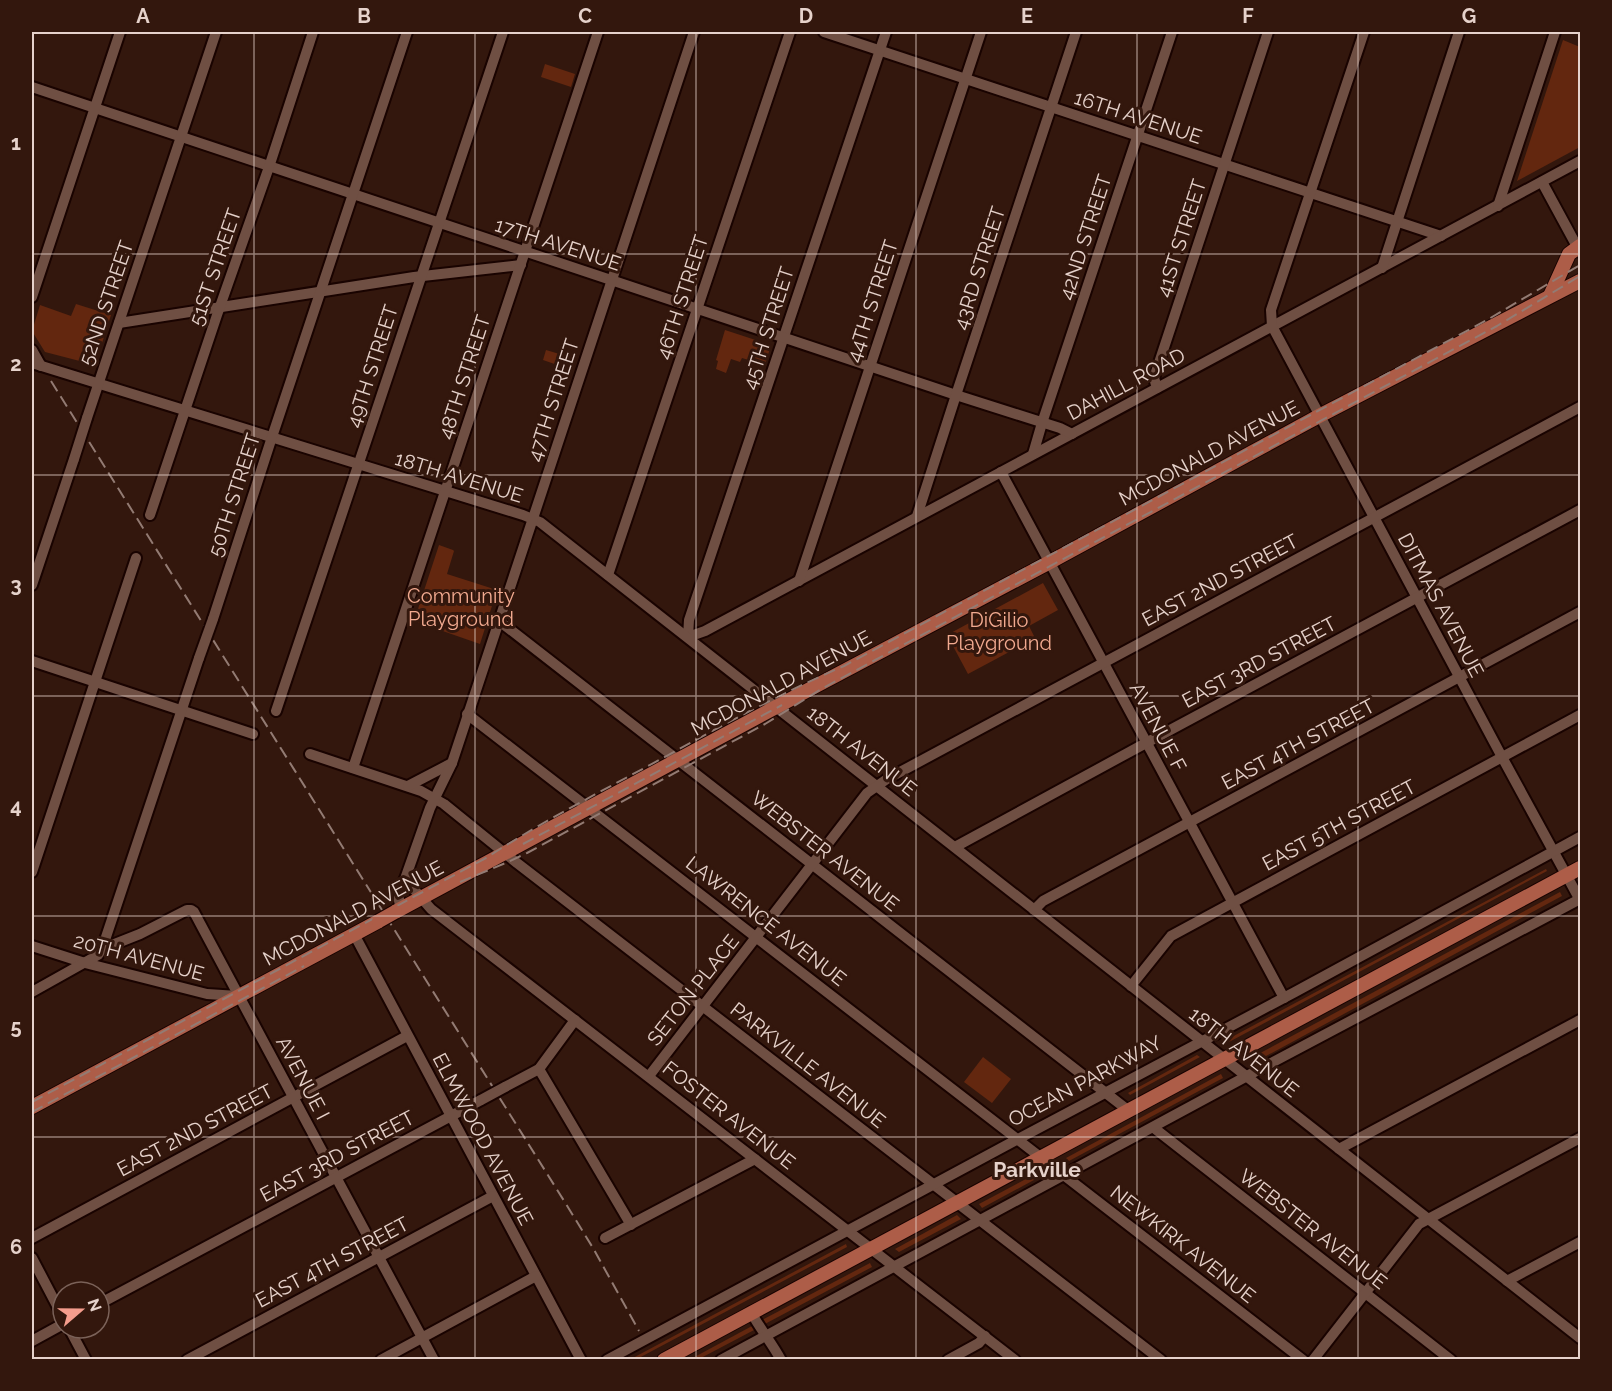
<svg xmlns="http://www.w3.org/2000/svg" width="1612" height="1391" font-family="Raleway,sans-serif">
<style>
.green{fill:#63270f}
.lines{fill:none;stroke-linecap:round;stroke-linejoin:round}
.minor-casing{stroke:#190300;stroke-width:14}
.major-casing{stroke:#190300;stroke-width:16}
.minor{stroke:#6f4f43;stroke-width:10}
.major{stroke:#ad5d48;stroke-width:14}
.rail{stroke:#937b73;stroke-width:2;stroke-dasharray:12 6;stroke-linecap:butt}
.minor-bridge-casing{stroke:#190300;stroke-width:14;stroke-linecap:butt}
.major-bridge-casing{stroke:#190300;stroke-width:16;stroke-linecap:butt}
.minor-bridge{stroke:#6f4f43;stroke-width:10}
.major-bridge{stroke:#ad5d48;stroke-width:14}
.grid{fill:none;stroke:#e6d2cb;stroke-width:1.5;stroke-opacity:0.55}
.labels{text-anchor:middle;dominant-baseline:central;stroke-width:6;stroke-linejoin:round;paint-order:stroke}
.street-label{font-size:20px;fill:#e6d2cb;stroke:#33170d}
.park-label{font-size:20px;fill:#f2aa90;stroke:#33170d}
.neighbourhood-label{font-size:21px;font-weight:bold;fill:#e6d2cb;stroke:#33170d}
.neatline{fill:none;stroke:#e6d2cb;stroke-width:2}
.grid-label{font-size:20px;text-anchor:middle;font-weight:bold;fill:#e6d2cb}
</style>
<rect width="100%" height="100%" fill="#33170d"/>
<g class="green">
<path d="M1563,40L1580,47V147L1517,181Z"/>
<path d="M545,64L575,74L571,87L541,77Z"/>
<path d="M76,304L111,315L95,365L45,352L32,331L40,305L71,316Z"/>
<path d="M725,330L771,345L765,365L742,358L740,362L731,359L726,373L716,369L718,361L716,360Z"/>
<path d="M546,350L573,358L569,369L543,360Z"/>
<path d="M439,545L453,550L454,551L447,574L497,590L480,644L414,621Z"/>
<path d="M1043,583L1058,610L1029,626L1035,638L968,674L947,635Z"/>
<path d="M1546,869L1547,871L1229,1042L1228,1039Z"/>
<path d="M1560,892L1562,896L1255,1062L1251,1058Z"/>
<path d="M1197,1055L1200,1057L1130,1095L1128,1093Z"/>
<path d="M983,1057L1011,1079L992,1103L964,1082Z"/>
<path d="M1221,1074L1223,1078L1069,1161L1066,1158Z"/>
<path d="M1041,1171L1045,1174L982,1208L979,1204Z"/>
<path d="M957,1215L961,1219L899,1252L895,1249Z"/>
<path d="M846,1244L847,1247L637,1359H631Z"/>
<path d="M870,1263L872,1267L763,1325L762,1320Z"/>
<path d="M752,1326L756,1329L699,1359L689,1360Z"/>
</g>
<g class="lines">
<g class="minor-casing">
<g id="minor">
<path d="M824,32L1441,236"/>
<path d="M886,32L689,620L688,637L705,631L1580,161"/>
<path d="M1364,32L1271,310L1272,326L1502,757L1580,900"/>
<path d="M32,87L956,395L1060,428L1072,434"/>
<path d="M1542,182L1580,252"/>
<path d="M1498,206L1555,32"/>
<path d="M1382,268L1459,32"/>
<path d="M32,297L120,32"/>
<path d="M119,323L414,277L521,265"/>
<path d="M32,350L41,366"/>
<path d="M32,363L523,515L540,522L1580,1338"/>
<path d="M1157,388L1154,378L1268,32"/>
<path d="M87,418L216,32"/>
<path d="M1033,454L1042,423L1172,32"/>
<path d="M1001,472L1284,998"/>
<path d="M150,515L217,315L269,167L313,32"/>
<path d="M917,516L956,395L1076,32"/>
<path d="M608,575L790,32"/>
<path d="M799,581L981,32"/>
<path d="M32,585L74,459"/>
<path d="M213,619L272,437L407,32"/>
<path d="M498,620L1129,1111"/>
<path d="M32,661L253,734"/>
<path d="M276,711L503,32"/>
<path d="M467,714L1303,1360"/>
<path d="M310,754L421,791L444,804L517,863L1161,1360"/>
<path d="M353,768L598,32"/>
<path d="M408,786L452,763"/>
<path d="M955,847L1146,743L1580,510"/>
<path d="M32,872L136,558"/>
<path d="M405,879L431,909L1015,1360"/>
<path d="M402,909C396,898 399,889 405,879L430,808L452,763L694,32"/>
<path d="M1034,910L1043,901L1580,612"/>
<path d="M354,934L581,1360"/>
<path d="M32,946L85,963L207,994L238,996"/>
<path d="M102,949L140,934L187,910H191L194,912L434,1360"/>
<path d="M1131,986L1171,936L1580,715"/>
<path d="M32,992L98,955L102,949L199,658"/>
<path d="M539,1069L631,1225"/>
<path d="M649,1076L867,793L887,779L1580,407"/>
<path d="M505,1087L539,1069L575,1020"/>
<path d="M1154,1128L1451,1360"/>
<path d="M1339,1149L1580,1020"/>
<path d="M32,1238L407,1036"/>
<path d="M605,1238L755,1159"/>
<path d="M32,1258L63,1317"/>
<path d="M1507,1281L1580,1242"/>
<path d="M99,1304L481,1100"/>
<path d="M751,1312C760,1329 772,1343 781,1360"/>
<path d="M69,1328L86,1360"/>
<path d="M32,1341L63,1324"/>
<path d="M187,1360L493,1196"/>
<path d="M381,1360L536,1276"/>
<path d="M607,1360L1018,1139L1295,992L1580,837"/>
<path d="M721,1360L1260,1069L1580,899"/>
<path d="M948,1360L979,1343L985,1336"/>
<path d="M1313,1360L1419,1224L1580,1138"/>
</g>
</g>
<g class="major-casing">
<g id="major">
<path d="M1550,296L1569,254L1580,246"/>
<path d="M395,912L776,707L1050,562L1319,416L1580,281"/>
<path d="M32,1107L379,921"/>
<path d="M664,1360L1580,868"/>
</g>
</g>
<use href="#minor" class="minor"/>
<use href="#major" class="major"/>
<g class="rail">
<path d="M51,381L566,1204L593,1248L639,1331"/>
<path d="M523,844L782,705"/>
<path d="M460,882L508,862L527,853L765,724L823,688L1497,326L1580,276"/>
<path d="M32,1102L486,858C543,821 602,791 661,759C721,726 781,693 844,666L1487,320L1580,265"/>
<path d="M32,1112L304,966"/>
</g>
<g class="minor-bridge-casing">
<g id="minor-bridge">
<path d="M74,459L87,418"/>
<path d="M199,658L213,619"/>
<path d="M481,1100L505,1087"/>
</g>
</g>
<g class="major-bridge-casing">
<path id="major-bridge" d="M379,921L395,912"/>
</g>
<use href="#minor-bridge" class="minor-bridge"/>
<use href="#major-bridge" class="major-bridge"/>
</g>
<path class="grid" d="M254,32V1360M475,32V1360M696,32V1360M916,32V1360M1137,32V1360M1358,32V1360M32,254H1580M32,475H1580M32,696H1580M32,916H1580M32,1137H1580"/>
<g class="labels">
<g class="street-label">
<text transform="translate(1138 117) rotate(18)">16TH AVENUE</text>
<text transform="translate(1085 237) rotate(-72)">42ND STREET</text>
<text transform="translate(1181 238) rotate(-72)">41ST STREET</text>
<text transform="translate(558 244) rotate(18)">17TH AVENUE</text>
<text transform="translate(215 267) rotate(-71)">51ST STREET</text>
<text transform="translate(979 268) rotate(-72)">43RD STREET</text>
<text transform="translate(682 297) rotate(-72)">46TH STREET</text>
<text transform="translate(872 301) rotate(-72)">44TH STREET</text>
<text transform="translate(106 303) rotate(-71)">52ND STREET</text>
<text transform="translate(768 328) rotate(-72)">45TH STREET</text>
<text transform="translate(372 366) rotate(-72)">49TH STREET</text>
<text transform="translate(464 377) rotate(-72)">48TH STREET</text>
<text transform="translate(1126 384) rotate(-28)">DAHILL ROAD</text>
<text transform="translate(553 400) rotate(-72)">47TH STREET</text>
<text transform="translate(1209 453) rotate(-28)">MCDONALD AVENUE</text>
<text transform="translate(459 477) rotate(17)">18TH AVENUE</text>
<text transform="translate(234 495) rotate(-72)">50TH STREET</text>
<text transform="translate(1220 580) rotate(-28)">EAST 2ND STREET</text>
<text transform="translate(1441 605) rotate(62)">DITMAS AVENUE</text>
<text transform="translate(1259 662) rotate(-28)">EAST 3RD STREET</text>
<text transform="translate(781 683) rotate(-28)">MCDONALD AVENUE</text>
<text transform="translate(1158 727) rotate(62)">AVENUE F</text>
<text transform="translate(1298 744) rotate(-28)">EAST 4TH STREET</text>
<text transform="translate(862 751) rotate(38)">18TH AVENUE</text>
<text transform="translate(1339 825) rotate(-28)">EAST 5TH STREET</text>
<text transform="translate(825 851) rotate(38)">WEBSTER AVENUE</text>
<text transform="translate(353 913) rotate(-28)">MCDONALD AVENUE</text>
<text transform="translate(766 921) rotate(38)">LAWRENCE AVENUE</text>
<text transform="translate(139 957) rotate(15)">20TH AVENUE</text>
<text transform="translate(693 990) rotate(-52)">SETON PLACE</text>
<text transform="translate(1244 1052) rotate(38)">18TH AVENUE</text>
<text transform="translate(808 1065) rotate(38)">PARKVILLE AVENUE</text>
<text transform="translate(303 1078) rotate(62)">AVENUE I</text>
<text transform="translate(1085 1081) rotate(-28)">OCEAN PARKWAY</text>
<text transform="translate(729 1115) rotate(38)">FOSTER AVENUE</text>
<text transform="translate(195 1130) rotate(-28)">EAST 2ND STREET</text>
<text transform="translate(483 1139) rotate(62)">ELMWOOD AVENUE</text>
<text transform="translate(337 1156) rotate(-28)">EAST 3RD STREET</text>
<text transform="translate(1313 1229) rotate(38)">WEBSTER AVENUE</text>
<text transform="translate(1183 1244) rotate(38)">NEWKIRK AVENUE</text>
<text transform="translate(332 1262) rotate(-28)">EAST 4TH STREET</text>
</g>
<g class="park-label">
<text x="461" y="596">Community<tspan x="461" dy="23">Playground</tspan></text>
<text x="999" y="620">DiGilio<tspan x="999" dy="23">Playground</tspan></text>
</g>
<g class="neighbourhood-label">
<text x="1037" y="1169">Parkville</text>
</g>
</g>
<rect width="1612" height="1391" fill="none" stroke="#33170d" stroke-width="66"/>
<g transform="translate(81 1310) rotate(70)"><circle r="28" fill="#33170d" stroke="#7b6259" stroke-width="1.5"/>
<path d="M0-4.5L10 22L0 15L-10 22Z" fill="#f59d8d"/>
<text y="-9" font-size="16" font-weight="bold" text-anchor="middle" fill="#e6d2cb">N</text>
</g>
<rect x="33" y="33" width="1546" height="1325" class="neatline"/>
<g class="grid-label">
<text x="143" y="23">A</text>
<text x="364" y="23">B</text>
<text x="585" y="23">C</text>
<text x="806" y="23">D</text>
<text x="1027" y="23">E</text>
<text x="1248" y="23">F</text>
<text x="1469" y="23">G</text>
<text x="16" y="150">1</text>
<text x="16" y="371">2</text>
<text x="16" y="592">3</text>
<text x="16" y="813">4</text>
<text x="16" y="1034">5</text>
<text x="16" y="1254">6</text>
</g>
</svg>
